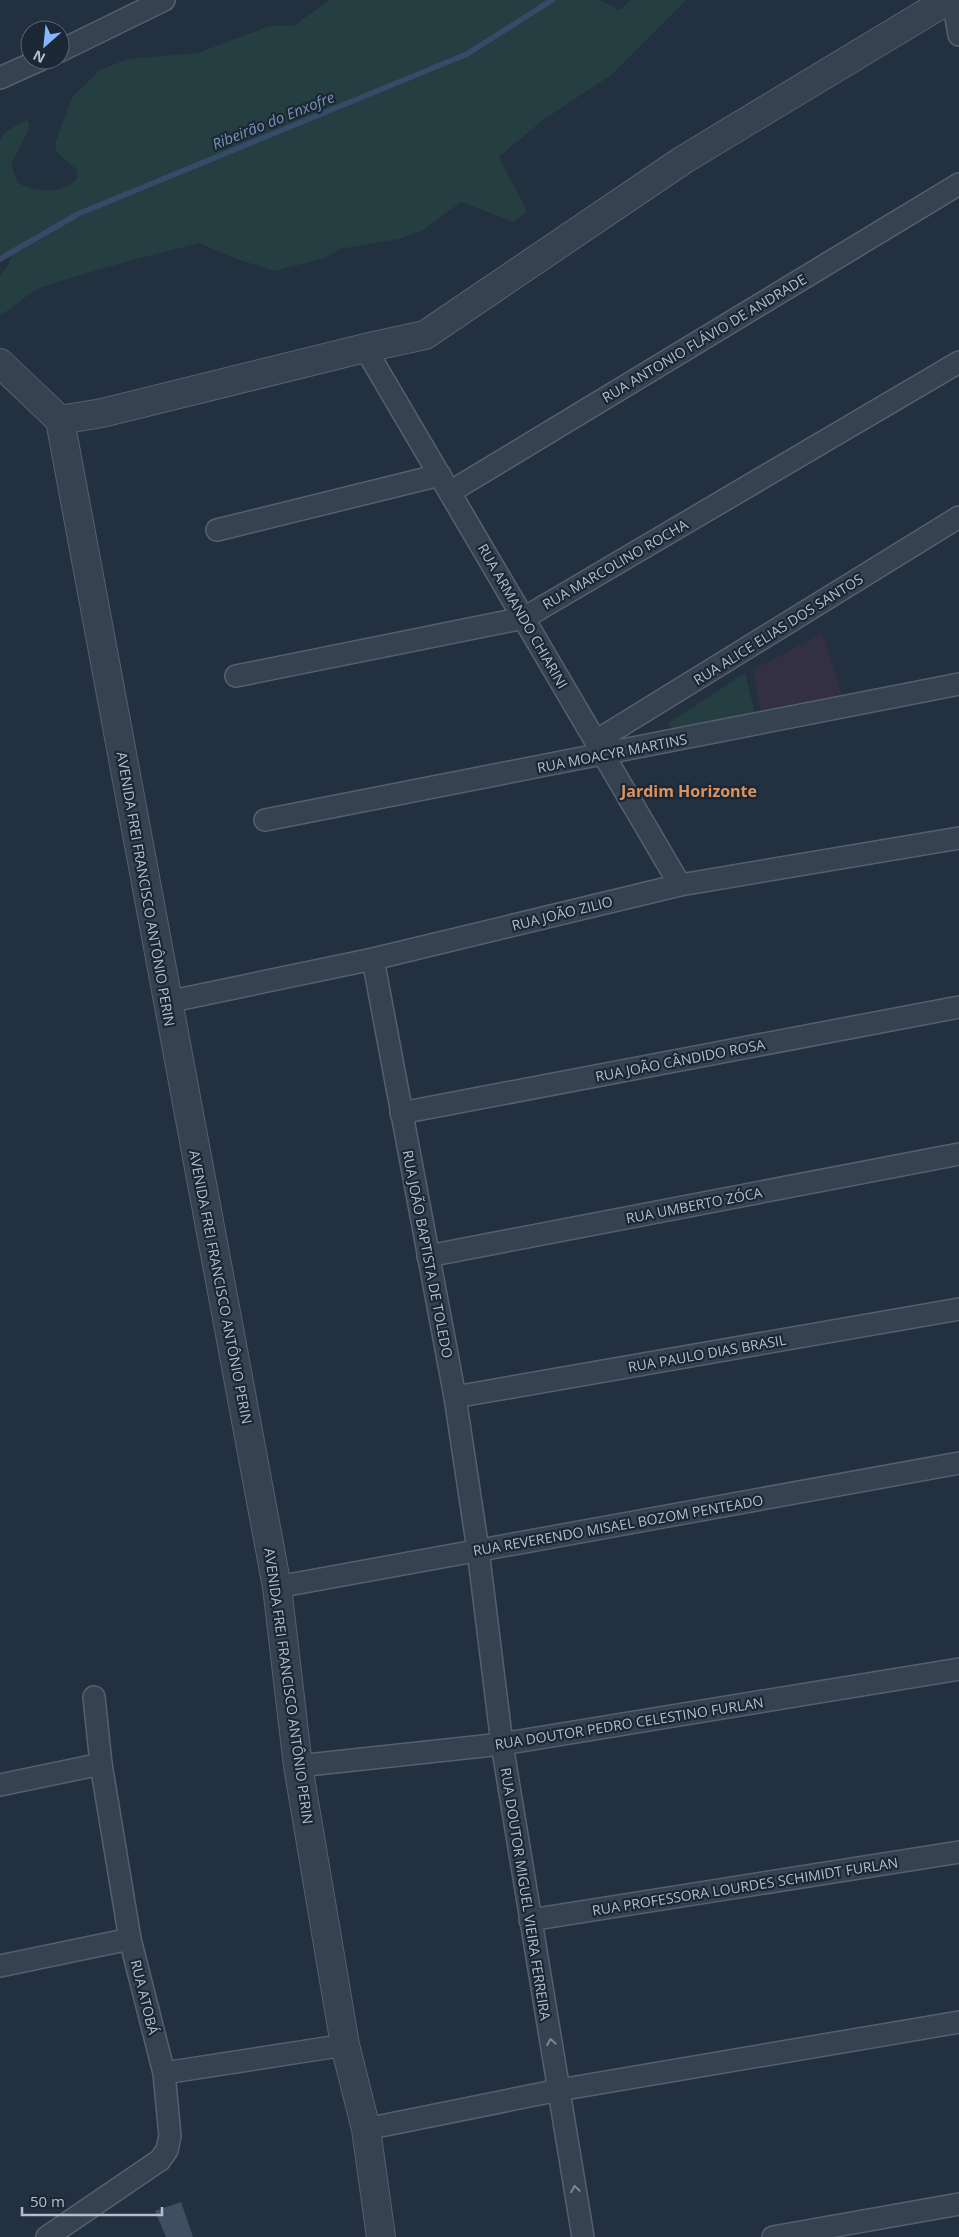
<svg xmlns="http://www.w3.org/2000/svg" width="959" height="2237" font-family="'Open Sans',sans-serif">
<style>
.medical{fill:#323041}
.green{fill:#253e41}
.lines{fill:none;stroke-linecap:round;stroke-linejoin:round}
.stream{stroke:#354b68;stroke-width:5.5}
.building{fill:#3f4e60}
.minor-casing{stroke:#55606e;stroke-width:24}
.tertiary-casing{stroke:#55606e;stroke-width:30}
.minor{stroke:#374250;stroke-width:21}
.tertiary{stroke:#374250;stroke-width:28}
.oneway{stroke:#7c8694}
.labels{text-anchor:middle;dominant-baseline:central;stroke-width:4.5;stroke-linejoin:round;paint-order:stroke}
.street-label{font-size:14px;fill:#b4bdcb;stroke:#1c2735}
.water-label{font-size:15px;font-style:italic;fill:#7993b4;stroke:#1c2735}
.quarter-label{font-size:16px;font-weight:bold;fill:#dc935d;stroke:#1c2735}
</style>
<rect width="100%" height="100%" fill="#233040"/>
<path class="medical" d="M822,633L842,695L761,713L753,670Z"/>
<g class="green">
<path d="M330,0H599L619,10L631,0H686L611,75L543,120L499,157L527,211L514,222L461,202L422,231L399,239L340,249L325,258L274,271L234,258L199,243L121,263L38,288L0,316V275L8,266L11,255L0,254V140L5,132L26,120L29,123L28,131L11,164L17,182C33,193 64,195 77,178V170L57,152L55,144L72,97L100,70L128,59L198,53L269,26H293Z"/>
<path d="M745,673L755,714L673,733L669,723Z"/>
</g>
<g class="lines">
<path class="stream" d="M0,259L78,214L467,54L552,0"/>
</g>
<path class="building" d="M181,2202L193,2237H166L155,2211Z"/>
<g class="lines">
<g class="minor-casing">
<g id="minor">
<path d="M953,0L959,35"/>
<path d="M60,51L164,0"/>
<path d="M0,78L40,60"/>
<path d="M365,348L680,885"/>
<path d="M450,492L959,184"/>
<path d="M217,530L440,475"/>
<path d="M236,676L524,618L959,362"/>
<path d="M596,741L959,517"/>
<path d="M265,820L959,684"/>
<path d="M373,959L455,1397L478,1550L502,1744L583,2237"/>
<path d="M167,1002L373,959L680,885L959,838"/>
<path d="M401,1113L959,1007"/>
<path d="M428,1256L959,1154"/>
<path d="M455,1397L959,1309"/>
<path d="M277,1587L959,1463"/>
<path d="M298,1766L502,1744L959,1669"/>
<path d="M0,1785L101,1764"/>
<path d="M530,1920L959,1852"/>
<path d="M0,1966L130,1939"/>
<path d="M164,2073L345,2045"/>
<path d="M366,2129L559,2090L959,2022"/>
<path d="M47,2237L160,2160L167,2150L170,2136L164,2073L130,1939L101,1764L94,1697"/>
<path d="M773,2237L959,2204"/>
</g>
</g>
<g class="tertiary-casing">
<g id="tertiary">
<path d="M0,363L60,420L277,1587L298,1766L345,2045L366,2129L381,2237"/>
<path d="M60,420L102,413L365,348L425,335L683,160L948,0"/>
</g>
</g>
<use href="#minor" class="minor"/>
<use href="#tertiary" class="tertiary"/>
</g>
<defs><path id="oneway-chevron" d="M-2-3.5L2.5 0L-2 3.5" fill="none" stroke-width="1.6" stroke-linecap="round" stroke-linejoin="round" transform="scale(1.25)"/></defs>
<g class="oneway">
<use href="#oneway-chevron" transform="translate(551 2042) rotate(-100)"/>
<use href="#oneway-chevron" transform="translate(575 2189) rotate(-99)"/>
</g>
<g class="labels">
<g class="street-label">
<text transform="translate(704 338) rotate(-31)">RUA ANTONIO FLÁVIO DE ANDRADE</text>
<text transform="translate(615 564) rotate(-30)">RUA MARCOLINO ROCHA</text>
<text transform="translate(523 616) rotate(60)">RUA ARMANDO CHIARINI</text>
<text transform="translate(778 629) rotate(-32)">RUA ALICE ELIAS DOS SANTOS</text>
<text transform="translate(612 753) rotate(-11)">RUA MOACYR MARTINS</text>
<text transform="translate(146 889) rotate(80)">AVENIDA FREI FRANCISCO ANTÔNIO PERIN</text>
<text transform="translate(562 913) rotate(-14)">RUA JOÃO ZILIO</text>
<text transform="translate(680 1060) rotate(-11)">RUA JOÃO CÂNDIDO ROSA</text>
<text transform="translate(694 1205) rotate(-11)">RUA UMBERTO ZÓCA</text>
<text transform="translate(428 1254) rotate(79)">RUA JOÃO BAPTISTA DE TOLEDO</text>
<text transform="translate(221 1287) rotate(79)">AVENIDA FREI FRANCISCO ANTÔNIO PERIN</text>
<text transform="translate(707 1353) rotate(-10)">RUA PAULO DIAS BRASIL</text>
<text transform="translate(618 1525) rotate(-10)">RUA REVERENDO MISAEL BOZOM PENTEADO</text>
<text transform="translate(289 1686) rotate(82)">AVENIDA FREI FRANCISCO ANTÔNIO PERIN</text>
<text transform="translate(629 1723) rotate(-9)">RUA DOUTOR PEDRO CELESTINO FURLAN</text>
<text transform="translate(745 1886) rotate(-9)">RUA PROFESSORA LOURDES SCHIMIDT FURLAN</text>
<text transform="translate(526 1894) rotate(81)">RUA DOUTOR MIGUEL VIEIRA FERREIRA</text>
<text transform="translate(145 1997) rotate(76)">RUA ATOBÁ</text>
</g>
<g class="water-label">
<text transform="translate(273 120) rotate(-22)">Ribeirão do Enxofre</text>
</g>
<g class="quarter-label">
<text x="689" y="791">Jardim Horizonte</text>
</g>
</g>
<g transform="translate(45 45) rotate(207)"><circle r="24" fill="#1c2735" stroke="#596371"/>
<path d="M0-4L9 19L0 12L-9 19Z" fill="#85b5fe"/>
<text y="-8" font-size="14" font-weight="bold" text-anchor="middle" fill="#b4bdcb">N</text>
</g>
<path d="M22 2207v8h140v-8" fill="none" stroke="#b4bdcb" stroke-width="2.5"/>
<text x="30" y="2207" font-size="15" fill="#b4bdcb" stroke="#1c2735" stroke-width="4" paint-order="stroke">50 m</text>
</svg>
